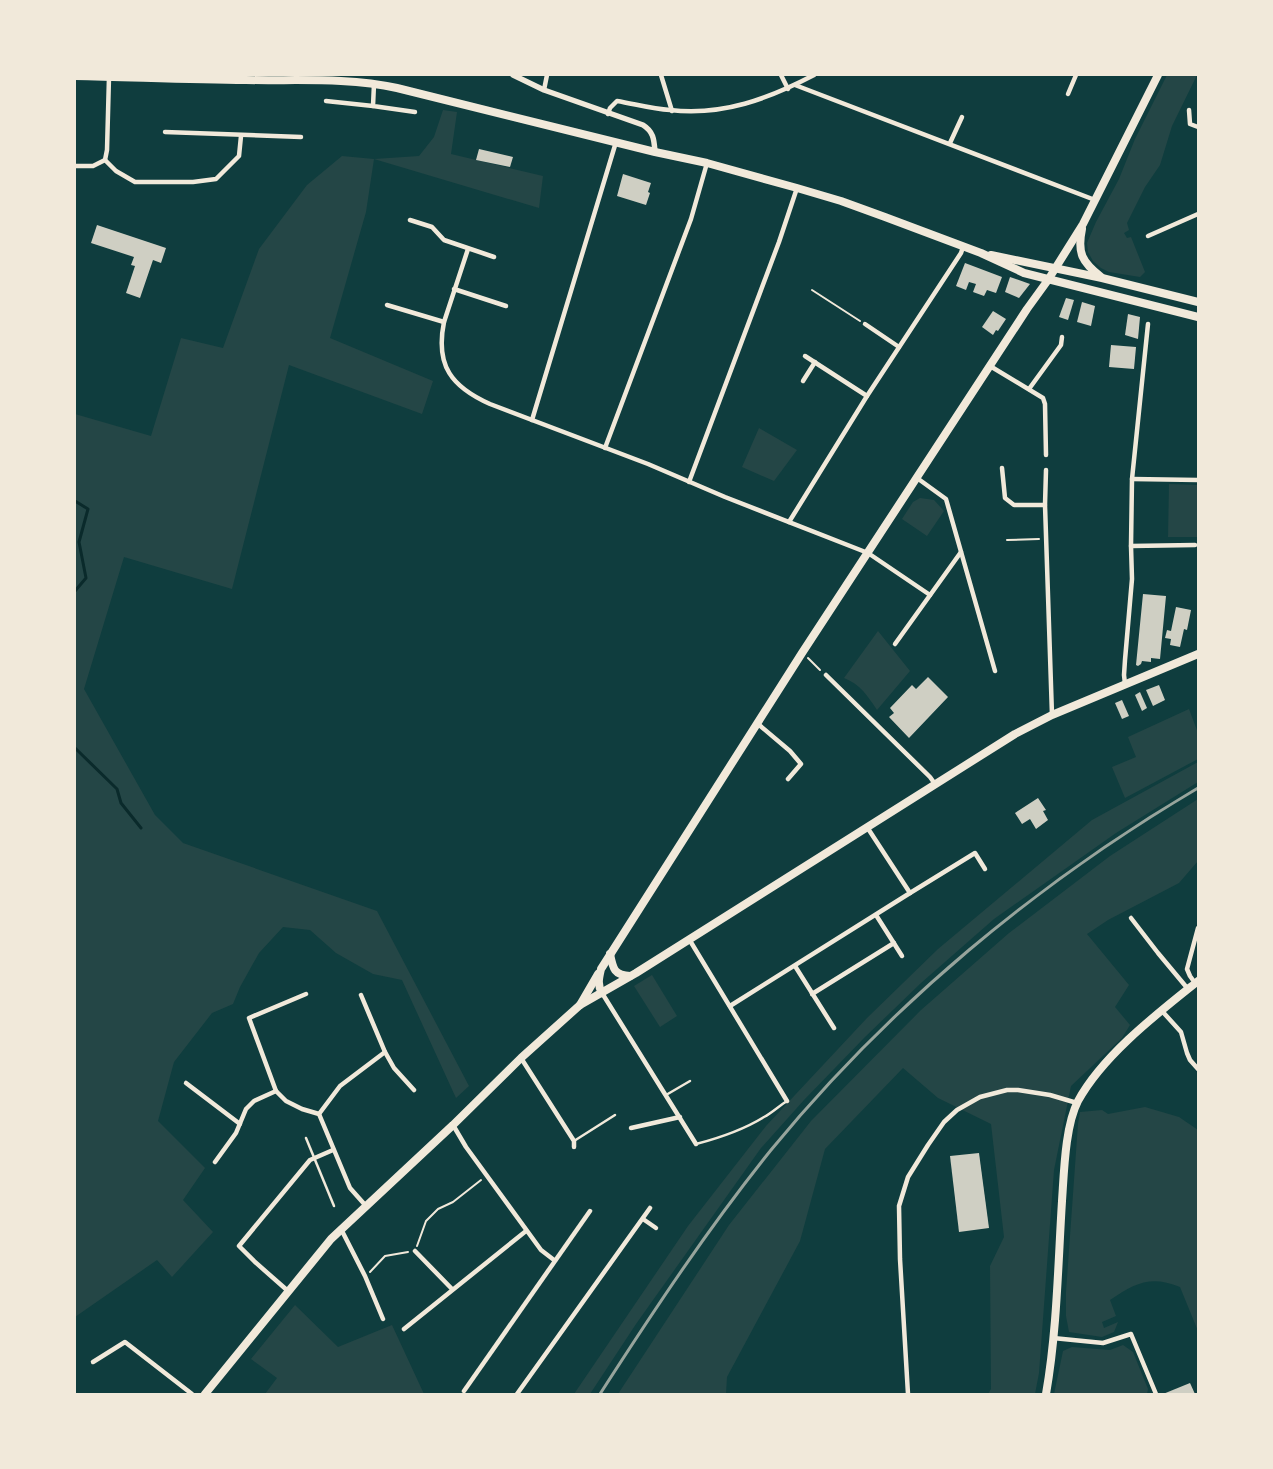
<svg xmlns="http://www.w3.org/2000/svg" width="1273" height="1469" font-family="Figtree,sans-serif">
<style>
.green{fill:#244646}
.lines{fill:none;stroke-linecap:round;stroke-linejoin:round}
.stream{stroke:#0a2a2b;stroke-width:3}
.building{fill:#cfcfc3}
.path{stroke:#f1e9da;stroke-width:2}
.service{stroke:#f1e9da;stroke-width:2.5}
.minor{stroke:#f1e9da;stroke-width:4.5}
.tertiary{stroke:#f1e9da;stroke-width:5.5}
.trunk{stroke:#f1e9da;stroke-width:8}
.rail{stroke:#97a49c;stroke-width:3}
</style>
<rect width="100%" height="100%" fill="#0f3d3e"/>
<g class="green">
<path d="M1167,75H1197L1172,126L1160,165L1145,187L1127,223L1129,230L1124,233L1127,238L1131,237L1145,272L1140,277L1109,272L1101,268L1093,261L1088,252L1087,243L1096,222L1119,179L1135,139Z"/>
<path d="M443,110L457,112L451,154L543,176L539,208L374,159L366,212L330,338L433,381L422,414L289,365L232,589L124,557L84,689L155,815L183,843L377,911L469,1086L456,1098L402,980L373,974L336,953L310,930L283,927L259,953L240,987L233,1004L212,1013L174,1062L158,1121L205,1168L183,1200L213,1232L172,1277L157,1260L75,1317V414L151,436L181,338L223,348L259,249L307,185L342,156L374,159L419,156L434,137Z"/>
<path d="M759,428L797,450L774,481L742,467Z"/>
<path d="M1169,484L1198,485V537H1168Z"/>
<path d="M920,498L934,500L944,511L927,536L902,519L913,502Z"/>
<path d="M878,631L910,671L877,710C867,695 861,685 844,678Z"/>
<path d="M1189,709L1198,733V759L1125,798L1112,767L1136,757L1128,737Z"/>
<path d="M1198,762V782L1116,833L994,919L921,983L865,1037L804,1100L761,1148L636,1324L590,1394H574L688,1226L766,1126L867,1018L938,949L1092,820Z"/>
<path d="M1198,799V861L1179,883L1108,920L1087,934L1129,985L1115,1007L1130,1025L1122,1038L1071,1086L1054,1170L1039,1373L1035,1394H988L991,1389L990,1266L1004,1237L991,1124L938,1098L903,1068L825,1149L800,1241L727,1377L726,1394H618L729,1225L811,1121L921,1010L1009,933L1110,856Z"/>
<path d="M652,975L677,1016L660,1027L634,986Z"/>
<path d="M1145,1107L1179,1117L1198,1130V1331L1180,1287C1151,1275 1135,1283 1110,1300L1116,1316L1102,1322L1104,1328L1118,1322L1114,1332L1102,1337L1069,1332L1066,1316V1292L1078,1124L1080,1112L1102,1110L1108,1114Z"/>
<path d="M295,1305L338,1347L392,1325L424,1394H265L277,1378L251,1359Z"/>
<path d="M1123,1345L1133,1352L1148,1389L1147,1394H1054L1063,1351L1072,1347L1110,1350Z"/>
</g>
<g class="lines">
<g class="stream">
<path d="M75,501L88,509L79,542L86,578L75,591"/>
<path d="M75,748L117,789L121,803L141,828"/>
</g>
</g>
<g class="building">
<path d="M479,149L513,157L510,167L476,160Z"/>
<path d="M623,174L651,183L648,192L650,193L646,205L617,196Z"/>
<path d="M97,225L166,248L161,263L153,260L140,298L126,293L135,266L131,265L134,257L91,243Z"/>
<path d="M965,263L1002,277L996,293L987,290L984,296L973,292L976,284L969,282L966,290L956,286Z"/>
<path d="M1010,277L1030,284L1019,298L1005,292Z"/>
<path d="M1066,298L1074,300L1068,320L1059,317Z"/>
<path d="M1082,302L1095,306L1091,326L1077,322Z"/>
<path d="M993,311L1006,319L998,331L996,330L993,335L982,327Z"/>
<path d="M1128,314L1140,317L1138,339L1125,335Z"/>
<path d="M1111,345L1136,347L1134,369L1109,367Z"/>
<path d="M1143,594L1166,596L1160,659L1151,658V662L1142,661L1141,664L1138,666L1136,665Z"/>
<path d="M1176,607L1191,610L1187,630L1184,629L1180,647L1170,645L1171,639L1165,638L1167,630L1171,631Z"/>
<path d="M928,677L948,697L909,738L889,717L894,713L890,708L912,685L916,689Z"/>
<path d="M1159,685L1165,700L1153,706L1146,690Z"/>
<path d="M1140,692L1147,708L1142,711L1135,695Z"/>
<path d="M1122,700L1129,716L1122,719L1115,703Z"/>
<path d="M1038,798L1046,810L1043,811L1048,820L1036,829L1030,819L1022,824L1015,813Z"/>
<path d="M979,1153L989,1228L959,1232L950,1156Z"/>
<path d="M1190,1383L1195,1394H1163Z"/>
</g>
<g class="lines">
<g class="path">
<path d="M812,290L860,321"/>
<path d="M1007,540L1039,539"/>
<path d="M808,658L820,670"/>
<path d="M417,1246L426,1221L438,1209L453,1202L481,1180"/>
<path d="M370,1272L385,1256L408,1252"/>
</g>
<g class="service">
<path d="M666,1095L690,1081"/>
<path d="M306,1138L334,1206"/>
<path d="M574,1141L615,1115"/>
<path d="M696,1144C719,1138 743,1130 764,1117C772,1113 779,1106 787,1101"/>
</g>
<g class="minor">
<path d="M661,75L672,111"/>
<path d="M781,75L788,89"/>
<path d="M374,84L373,106L415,112"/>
<path d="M795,85L1095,200"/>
<path d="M544,90L547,75"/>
<path d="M1068,94L1076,75"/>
<path d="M326,101L373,106"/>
<path d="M1189,110L1190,124L1198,127"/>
<path d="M608,114L610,108L617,101C635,104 652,109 670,110C723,116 768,99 814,75"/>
<path d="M165,132L301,137"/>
<path d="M950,143L962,117"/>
<path d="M105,160L116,171L135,182H193L216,179L239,156L241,136"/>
<path d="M75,166H93L105,160L107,150L109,77"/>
<path d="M410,220L432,227L444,240L494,257"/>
<path d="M1148,236L1198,214"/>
<path d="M468,249L444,322C435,366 452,387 490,404L648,464L725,497L868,553L930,595"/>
<path d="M454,289L506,306"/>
<path d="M387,305L444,322"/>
<path d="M865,324L899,347"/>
<path d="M805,356L867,396"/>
<path d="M990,366L1043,398L1045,404L1046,455"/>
<path d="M803,381L815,362"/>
<path d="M1029,389L1061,345L1062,337"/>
<path d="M532,420L616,142"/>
<path d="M605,448L691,219L707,163"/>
<path d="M1002,468L1005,498L1014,505H1045"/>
<path d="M1046,470L1045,505L1052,715"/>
<path d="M917,478L946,499L995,671"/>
<path d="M1132,479L1198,480"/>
<path d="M689,482L779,242L797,188"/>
<path d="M789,522L867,396L961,253L963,247"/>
<path d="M1131,546L1195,545"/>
<path d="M895,644L961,552"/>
<path d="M826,675L930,777L935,784"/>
<path d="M1125,684L1124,675L1125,660L1132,579L1131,546L1132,479L1148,324"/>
<path d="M758,724L790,751L801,764L788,779"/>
<path d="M910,893L975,853L985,869"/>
<path d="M876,915L902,956"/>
<path d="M1131,918L1158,953L1188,989"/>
<path d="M689,939L787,1101"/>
<path d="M795,966L834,1028"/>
<path d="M1195,983L1190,976L1187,969L1198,928"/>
<path d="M602,993L696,1144"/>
<path d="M306,994L249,1018L276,1091L286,1101L302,1109L319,1114L350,1188L366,1206"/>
<path d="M812,994L894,943"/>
<path d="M361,995L385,1052L394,1068L414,1090"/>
<path d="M730,1006L910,893L867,827"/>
<path d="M1162,1011L1181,1032L1187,1053L1190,1060L1198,1069"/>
<path d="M521,1058L574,1141V1147"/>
<path d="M186,1083L240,1124"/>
<path d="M319,1114L340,1086L385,1052"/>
<path d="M453,1125L466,1147L541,1250L554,1260"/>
<path d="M631,1128L680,1117"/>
<path d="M215,1162L236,1133L246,1109L254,1101L276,1091"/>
<path d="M643,1219L656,1228"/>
<path d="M341,1229L365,1276L383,1319"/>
<path d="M415,1251L452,1289"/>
<path d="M288,1291L255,1262L239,1246L310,1160L333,1150"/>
<path d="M404,1329L526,1231"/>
<path d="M1053,1338L1103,1343L1131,1334L1156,1394"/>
<path d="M93,1362L125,1342L192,1394"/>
<path d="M464,1391L590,1211"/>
<path d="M517,1394L650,1208"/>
<path d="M908,1394L900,1259L899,1206L908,1177L928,1145L944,1122L957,1110L980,1097L1007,1090H1018L1050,1095L1077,1103"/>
</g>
<path class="tertiary" d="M513,75L544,90L643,125C654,132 654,140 655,152"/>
<g class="trunk">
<path d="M75,76C132,77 189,80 246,80C296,81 348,77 397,88L655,152L707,163L797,188L841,201L885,217L981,253L1024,273L1198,317"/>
<path d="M1082,229C1077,253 1082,262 1101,277"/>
<path d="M991,255L1102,278L1198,302"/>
<path d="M610,954C613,969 614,975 630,976"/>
<path d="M602,993C597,984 599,978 601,969L802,653L1027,309L1048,280L1083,224L1158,75"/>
<path d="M580,1005L598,974"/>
<path d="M205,1394L331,1239L453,1125L521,1058L580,1005L636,973L1015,734L1052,715L1198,654"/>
<path d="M1046,1394C1057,1331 1058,1265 1062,1201C1064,1173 1065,1126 1078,1101C1103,1055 1158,1013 1198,981"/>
</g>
<path class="rail" d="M600,1394C654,1310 709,1227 771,1150C890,1005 1037,883 1198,788"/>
</g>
<rect width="1273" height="1469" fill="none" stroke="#f1e9da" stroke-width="152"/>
</svg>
